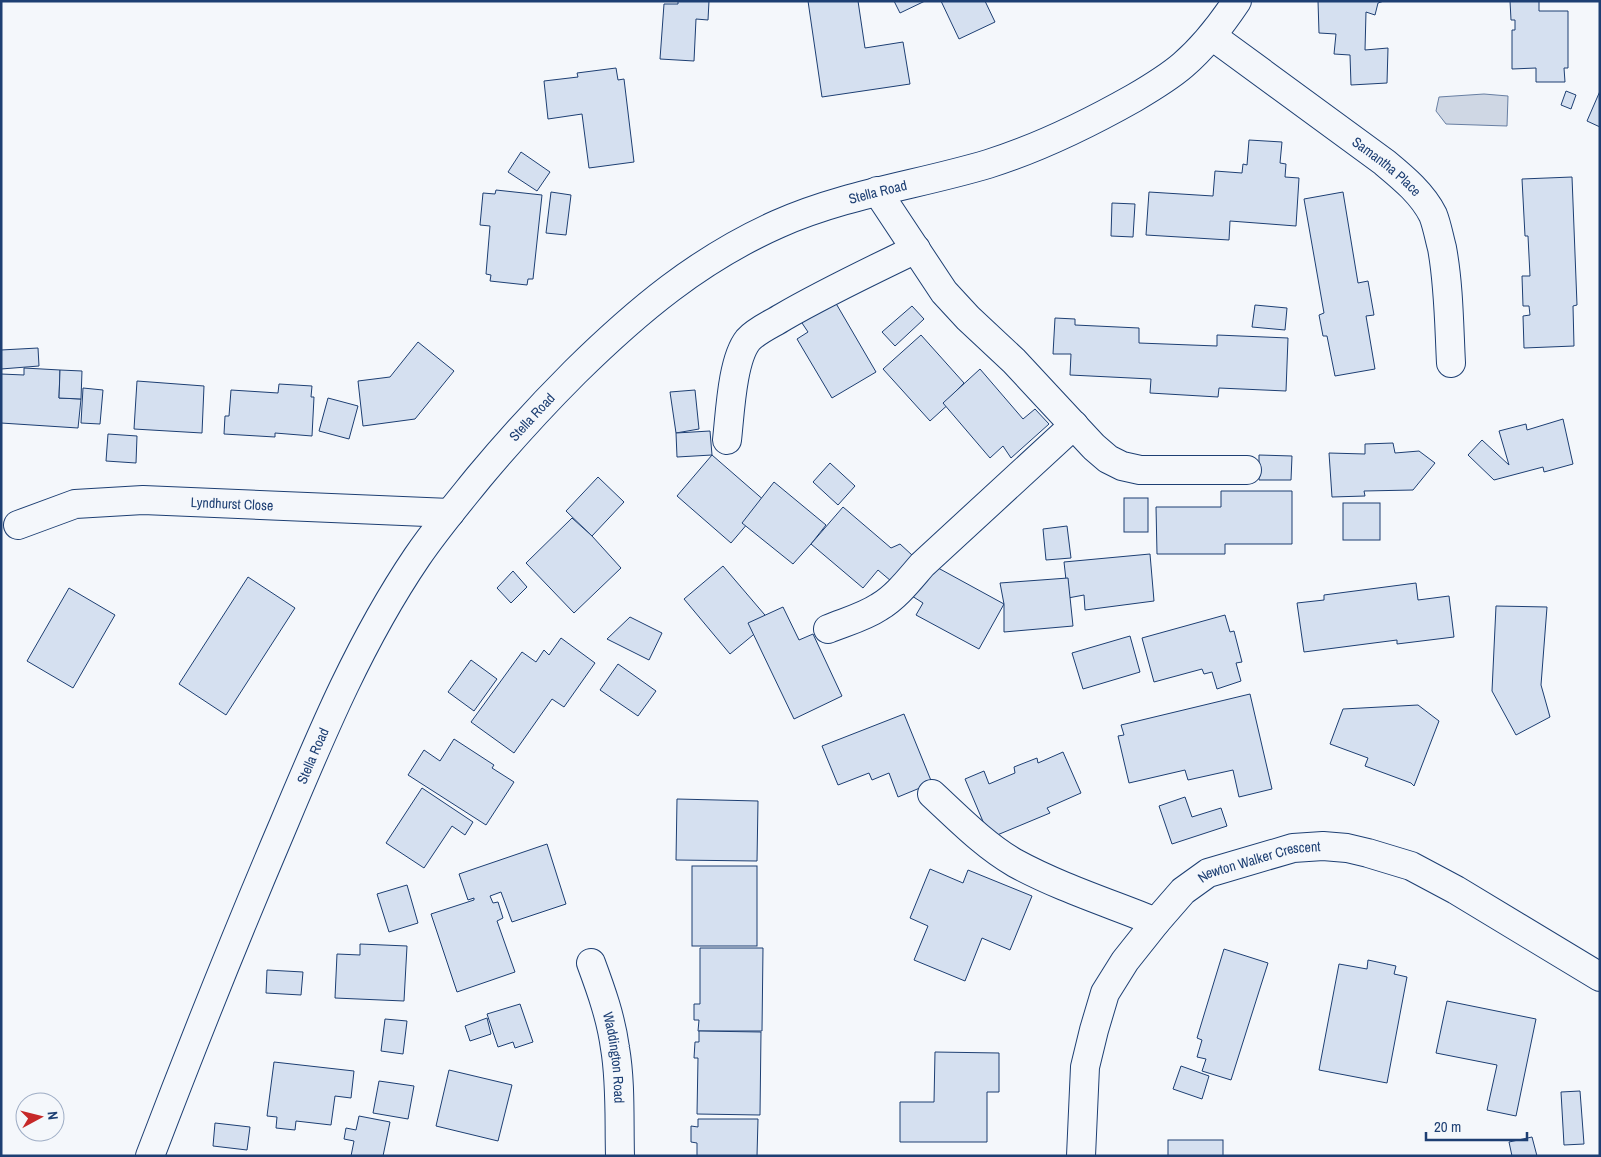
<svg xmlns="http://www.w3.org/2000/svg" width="1601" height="1157" font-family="'Archivo Narrow',sans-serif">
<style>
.water{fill:#cfd7e4;stroke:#687fa3}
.building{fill:#d5e0f0;stroke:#1d3f73}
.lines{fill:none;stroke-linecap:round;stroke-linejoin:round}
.minor-casing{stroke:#1d3f73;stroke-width:30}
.major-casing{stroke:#1d3f73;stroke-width:30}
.minor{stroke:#f4f7fb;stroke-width:28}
.major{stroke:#f4f7fb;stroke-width:28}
.labels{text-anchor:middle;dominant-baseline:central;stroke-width:4;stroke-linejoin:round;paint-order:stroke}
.street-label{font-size:14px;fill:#1d3f73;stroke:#f4f7fb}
</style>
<rect width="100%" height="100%" fill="#f4f7fb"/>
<path class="water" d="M1484,94L1508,96L1507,126L1446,124L1436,111L1439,97Z"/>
<g class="building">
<path d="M678,1H709L708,20L696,19L694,61L660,59L664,4H678Z"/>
<path d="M808,1H858L865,48L903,42L910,84L822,97Z"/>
<path d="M894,1H925L900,13Z"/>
<path d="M941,1H985L995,22L959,39Z"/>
<path d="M1318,1H1384L1378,3L1375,15L1366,12L1365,50L1388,48L1387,83L1351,85L1350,55L1334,54L1336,34L1319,33Z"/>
<path d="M1510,1H1539V11H1568V68H1564L1565,82H1536V68L1512,69V30H1515V20H1511Z"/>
<path d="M616,68L618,80L624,79L634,162L589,168L582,114L548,119L544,81L578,77L577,73Z"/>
<path d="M1566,91L1576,95L1571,109L1561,105Z"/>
<path d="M1600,91V127L1587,121Z"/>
<path d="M1249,140L1282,142L1280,163L1286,164L1285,177L1299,178L1296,226L1230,221L1229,240L1146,235L1149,192L1213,196L1215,171L1242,173L1243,164L1247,165Z"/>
<path d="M521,152L550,172L537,191L508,172Z"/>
<path d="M1572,177L1577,305L1573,306L1574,346L1524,348L1523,316L1530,315L1529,306H1523L1522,276H1530L1528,236H1525L1522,179Z"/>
<path d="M496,190L542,195L533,279H528L527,285L490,281L491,275L486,274L490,226L480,225L483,193L495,194Z"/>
<path d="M551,192L571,195L566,235L546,233Z"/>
<path d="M1343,192L1358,283L1368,281L1374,315L1366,316L1375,369L1335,376L1327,336H1323L1319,315L1324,313L1304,199Z"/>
<path d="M1112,203L1135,204L1133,237L1111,236Z"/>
<path d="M834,300L876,372L832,398L797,339L808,332L800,320Z"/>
<path d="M1255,305L1287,308L1285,330L1252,327Z"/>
<path d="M912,306L924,319L895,346L882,332Z"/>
<path d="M1055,318L1075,319V325L1139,328V343L1217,346V335L1288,338L1286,391L1219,388L1218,397L1150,393L1151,379L1070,375L1071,354H1053Z"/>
<path d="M921,335L964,383L948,399L952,401L930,421L883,369Z"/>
<path d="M418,342L454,371L415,419L363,426L358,381L390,377Z"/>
<path d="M38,348L39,366L1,369V350Z"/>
<path d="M24,368L60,370L59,398L81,399L78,428L1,423V374L24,375Z"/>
<path d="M980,369L1023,419L1035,409L1049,424L1011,458L1003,446L990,458L943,403Z"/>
<path d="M60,370L82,371L81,399L59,398Z"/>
<path d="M137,381L204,386L202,433L134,429Z"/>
<path d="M279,384L312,386L311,397H314L312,436L275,433V437L224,434L225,416H229L231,390L278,393Z"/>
<path d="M83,388L103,390L100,424L81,423Z"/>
<path d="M695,390L699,429L676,433L670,392Z"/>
<path d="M328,398L358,406L349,439L319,431Z"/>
<path d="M1563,419L1573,464L1544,472L1543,467L1494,480L1468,455L1482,440L1509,465L1499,431L1526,424L1527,430Z"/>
<path d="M710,431L712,455L677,457L676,433Z"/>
<path d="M108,434L137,436L136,463L106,461Z"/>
<path d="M1393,443L1395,453L1419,451L1435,463L1413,490L1364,491L1365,496L1332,497L1329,453L1365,454V444Z"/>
<path d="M712,455L766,502L731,543L677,496Z"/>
<path d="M1259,455L1292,456L1291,480H1259Z"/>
<path d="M830,463L855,486L838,505L813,482Z"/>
<path d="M598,477L624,502L592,536L566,511Z"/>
<path d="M774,482L826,525L811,544L793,564L742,523Z"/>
<path d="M1221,491H1292V544H1225V554H1157L1156,507H1221Z"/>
<rect x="1124" y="498" width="24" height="34"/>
<rect x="1343" y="503" width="37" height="37"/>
<path d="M843,507L891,548L900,544L912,555L891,581L878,570L863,588L811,544Z"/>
<path d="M572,518L592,536L621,568L574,613L526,563Z"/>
<path d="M1067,526L1071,558L1046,560L1043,529Z"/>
<path d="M1150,554L1154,601L1085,610L1084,595L1068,598L1064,562Z"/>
<path d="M929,563L1004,604L979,649L916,615L923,603L912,596Z"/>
<path d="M723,566L770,621L730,654L684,599Z"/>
<path d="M513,571L527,587L511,603L497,588Z"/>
<path d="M248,577L295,608L226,715L179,684Z"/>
<path d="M1068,578L1073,626L1004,632V604L1000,583Z"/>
<path d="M1416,583L1418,600L1449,596L1454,637L1397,644V640L1304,652L1297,603L1324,600V595Z"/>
<path d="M69,588L115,615L73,688L27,661Z"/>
<path d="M1496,606L1547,607L1541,685L1550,717L1516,735L1492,691Z"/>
<path d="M783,607L799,640L813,634L842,696L794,719L748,623Z"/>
<path d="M1225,615L1230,632L1234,631L1242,662L1236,663L1241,681L1217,689L1212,672L1204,674L1202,669L1154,682L1142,638Z"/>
<path d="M630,617L662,633L649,660L607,639Z"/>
<path d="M1130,636L1140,672L1083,689L1072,653Z"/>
<path d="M561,638L595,663L564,707L552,699L514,753L471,722L522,652L536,662L544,650L549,655Z"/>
<path d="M471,660L497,679L474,711L448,692Z"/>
<path d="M618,664L656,691L638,716L600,690Z"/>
<path d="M1250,694L1272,789L1239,797L1233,770L1188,780L1185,770L1129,783L1118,736L1124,735L1121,725Z"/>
<path d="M1418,705L1439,721L1414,786L1411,783L1365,766L1368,758L1330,744L1343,709Z"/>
<path d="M904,714L932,783L898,797L889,773L872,780L869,773L838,785L822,746Z"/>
<path d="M454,739L494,765L492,768L514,782L486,825L408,775L424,750L440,761Z"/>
<path d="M1063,752L1081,793L1047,808L1050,813L990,838L965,779L984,771L989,784L1015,773L1014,767L1037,758L1038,763Z"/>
<path d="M422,788L473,822L465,835L452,826L424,868L386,843Z"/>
<path d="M1185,797L1192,817L1221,808L1227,826L1172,844L1159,806Z"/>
<path d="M677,799L758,801L757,861L676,860Z"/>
<path d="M547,844L566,904L512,922L501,892L490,896L493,903L498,902L503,918L497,921L515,972L457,992L431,914L474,900V898L468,900L459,874Z"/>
<rect x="692" y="866" width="65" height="80"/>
<path d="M930,869L963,883L968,870L1032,896L1010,950L982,938L965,981L914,960L928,926L910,918Z"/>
<path d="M407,885L418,923L389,932L377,894Z"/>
<path d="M360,944L407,946L404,1001L335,998L337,954L360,955Z"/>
<path d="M700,948H763L762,1031H698L699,1020H694V1004H700Z"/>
<path d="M1224,949L1268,963L1231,1080L1202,1071L1206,1059L1197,1057L1202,1040L1197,1038Z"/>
<path d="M1368,960L1396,966L1394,974L1407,977L1387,1083L1319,1070L1339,964L1367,969Z"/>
<path d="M267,970L303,972L301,995L266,993Z"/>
<path d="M1447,1001L1536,1019L1516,1116L1487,1110L1497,1065L1436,1053Z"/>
<path d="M520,1004L533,1042L515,1048L513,1042L498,1047L487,1014Z"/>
<path d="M487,1018L491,1034L470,1041L465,1026Z"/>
<path d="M385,1019L407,1021L403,1054L381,1051Z"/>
<path d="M699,1031L761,1032L760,1115L697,1114L698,1058H694L695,1042H699Z"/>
<path d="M935,1052L999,1053V1092H987V1142H900V1102H934Z"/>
<path d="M274,1062L354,1071L351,1098L335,1096L331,1125L296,1121L295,1130L276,1128L277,1117L267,1116Z"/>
<path d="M1181,1066L1209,1076L1202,1099L1173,1089Z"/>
<path d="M449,1070L512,1085L498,1141L436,1126Z"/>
<path d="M379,1081L414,1086L408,1119L373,1113Z"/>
<path d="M1580,1091L1584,1144L1564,1145L1561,1092Z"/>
<path d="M359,1116L390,1122L383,1156H351L354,1141L344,1139L346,1128L356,1130Z"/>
<path d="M698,1119H758L757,1156H697V1143L691,1142V1126L698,1127Z"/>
<path d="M215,1123L250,1127L247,1150L213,1146Z"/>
<path d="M1532,1137L1537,1156H1512L1509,1142Z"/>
<rect x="1168" y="1140" width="55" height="16"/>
</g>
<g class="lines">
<g class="minor-casing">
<g id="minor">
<path id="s1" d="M1212,36L1384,162C1402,177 1422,193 1433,215C1437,225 1439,237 1442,248C1449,286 1449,325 1451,363"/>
<path d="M877,191L944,292L968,318L1014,361L1094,447L1108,459L1122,466L1140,470H1247"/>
<path d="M727,440C730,414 732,360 748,340C757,330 772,324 783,317C826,292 871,271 916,249"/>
<path id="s2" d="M18,525L75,504L143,500L450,513"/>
<path d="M828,629C845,622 864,617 879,607C896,597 909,580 922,565L1074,425"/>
<path d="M932,794C958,818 984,845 1015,863C1059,887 1109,903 1156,922"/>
<path id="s3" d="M591,963C601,990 611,1018 615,1048C621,1083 619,1120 620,1156"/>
<path id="s4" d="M1081,1156L1085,1067L1094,1030L1105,993L1125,961L1156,922L1183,891L1208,873L1293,848L1323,846L1347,848L1368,853L1411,866L1456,890L1600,977"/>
</g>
</g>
<g class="major-casing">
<g id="major">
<path id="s5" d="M150,1156C192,1046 236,936 282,828C321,735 360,641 417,557C436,529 458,503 479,477C510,440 541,406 575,372C637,311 699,259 778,224C845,194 918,185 988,164C1039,148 1088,124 1134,98C1151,88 1168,78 1183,65C1204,47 1221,25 1237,1"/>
</g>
</g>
<use href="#minor" class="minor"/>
<use href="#major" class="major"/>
</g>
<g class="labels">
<g class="street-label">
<text stroke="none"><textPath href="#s1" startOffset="218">Samantha Place</textPath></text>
<text stroke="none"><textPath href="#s5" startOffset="1258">Stella Road</textPath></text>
<text stroke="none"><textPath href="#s5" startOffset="838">Stella Road</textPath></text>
<text stroke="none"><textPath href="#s2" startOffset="218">Lyndhurst Close</textPath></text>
<text stroke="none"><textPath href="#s5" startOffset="432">Stella Road</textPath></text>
<text stroke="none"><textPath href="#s4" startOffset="378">Newton Walker Crescent</textPath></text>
<text stroke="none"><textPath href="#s3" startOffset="98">Waddington Road</textPath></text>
</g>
</g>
<rect width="1601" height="1157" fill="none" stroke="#1d3f73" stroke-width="5"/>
<g transform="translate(40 1117) rotate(83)"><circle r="24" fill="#f4f7fb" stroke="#9eadc5"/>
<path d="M0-4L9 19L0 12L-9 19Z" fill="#c62828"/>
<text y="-8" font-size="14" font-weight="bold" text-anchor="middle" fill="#1d3f73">N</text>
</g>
<path d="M1426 1132v8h101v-8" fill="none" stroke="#1d3f73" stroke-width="2.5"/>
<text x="1434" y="1132" font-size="15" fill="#1d3f73" stroke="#f4f7fb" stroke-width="4" paint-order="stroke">20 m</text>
</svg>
